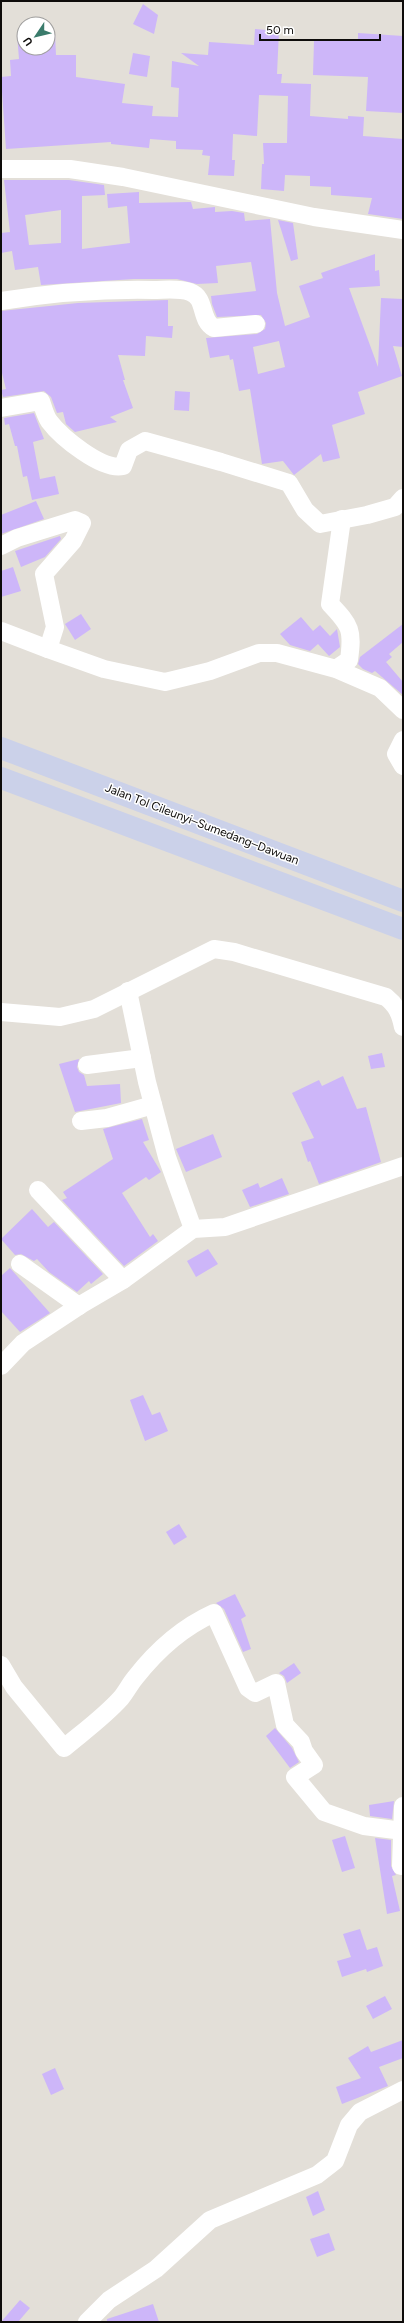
<svg xmlns="http://www.w3.org/2000/svg" width="404" height="2323" font-family="Figtree,sans-serif">
<style>
.building{fill:#cdb6f9;fill-rule:evenodd}
.lines{fill:none;stroke-linecap:round;stroke-linejoin:round}
.minor{stroke:#fff;stroke-width:18}
.highway{stroke:#cbd1e9;stroke-width:22}
.labels{text-anchor:middle;dominant-baseline:central;stroke-width:3;stroke-linejoin:round;paint-order:stroke}
.street-label{font-size:12px;fill:#0e0c0a;stroke:#fff}
</style>
<rect width="100%" height="100%" fill="#e3dfd8"/>
<g class="building">
<path d="M143,4L158,15L154,34L133,24Z"/>
<path d="M255,29L279,31L277,74H282L281,83L311,84L310,116L348,119V116L364,117L363,136L403,139V219L368,214L372,198L331,195V187L310,186V176L285,175L284,191L261,189L262,164H264L263,143H287L288,96L259,95L257,136L233,134L232,160H235L234,176L208,175L210,156L202,155L203,150L176,149V141L150,139L149,148L111,144V142L6,149L1,77L11,76L10,60L19,59L17,34H24V48H48V34H55L56,55H76V77L125,84L122,103L153,106L152,116L178,117L179,88L171,87L172,61L199,66L181,53L208,55L209,42L254,45Z"/>
<path d="M358,33L403,36V113L366,111L368,77L313,75L314,41H358Z"/>
<path d="M133,53L150,56L147,77L129,74Z"/>
<path d="M4,180H69L104,185L105,195L82,196V249L130,243L127,206L108,208L107,194L139,192V203L191,202L193,209L215,207V212L232,211L244,213L245,221L270,219L277,293L285,326L310,317L299,286L323,278L321,273L375,254V271L379,270L380,286L349,288L378,367L381,298L403,299V347L393,346L402,376L358,392L365,414L332,425L340,458L323,462L321,454L294,475L283,461L262,464L250,389L239,391L233,359L230,360L229,355L210,358L206,338L257,334L265,329L266,323L261,315L217,317L212,304L211,296L256,291L251,262L216,266L218,283L197,284L177,279H134L41,285L38,267L15,270L12,251L1,253V233L10,232ZM61,210V243L29,245L25,215ZM279,341L285,367L258,374L253,347Z"/>
<path d="M278,220L293,223L298,259L291,261Z"/>
<path d="M168,300V326H173L172,338L146,336L145,356L118,355L125,380H123L133,408L110,417L117,422L75,432L66,424L63,412L57,413L51,397L44,391L3,397L1,390L6,389L1,369V311L78,303Z"/>
<path d="M175,391L190,392L189,411L174,410Z"/>
<path d="M34,413L44,439L33,442L40,479L55,476L59,494L32,500L27,476L23,477L17,446H15L9,424L5,425L4,418Z"/>
<path d="M36,501L44,519L1,534V515Z"/>
<path d="M60,536L61,539L45,557L21,567L15,551Z"/>
<path d="M13,567L21,591L1,597V571Z"/>
<path d="M81,614L91,629L75,640L65,624Z"/>
<path d="M301,617L313,631L320,625L330,636L337,629L340,647L329,656L318,644L310,651L290,645L280,634Z"/>
<path d="M403,624V642L389,654L392,657L386,662L403,682V695L375,671L372,673L363,669L358,664L360,657Z"/>
<path d="M382,1053L385,1067L371,1069L368,1056Z"/>
<path d="M79,1059L77,1067L79,1072L84,1075L87,1086L120,1084L121,1103L75,1112L59,1064Z"/>
<path d="M343,1076L357,1109L366,1107L381,1162L319,1184L310,1161L308,1162L301,1142L314,1138L292,1093L319,1080L322,1086Z"/>
<path d="M142,1119L149,1140L143,1142L161,1172L149,1180L146,1177L122,1193L150,1237L153,1234L158,1241L124,1266L62,1200L67,1198L63,1192L113,1159L103,1129Z"/>
<path d="M213,1134L222,1157L186,1172L176,1149Z"/>
<path d="M282,1178L289,1194L250,1207L242,1190L258,1183L260,1188Z"/>
<path d="M32,1209L48,1227L54,1222L103,1274L91,1284L89,1281L77,1292L49,1272L37,1259L34,1261L21,1254L15,1255L1,1239Z"/>
<path d="M208,1249L218,1264L196,1277L187,1261Z"/>
<path d="M10,1268L50,1313L20,1332L1,1311V1276Z"/>
<path d="M143,1395L152,1415L160,1412L168,1431L145,1441L130,1400Z"/>
<path d="M179,1524L187,1537L174,1545L166,1532Z"/>
<path d="M235,1594L246,1616L241,1619L251,1649L243,1652L224,1609L216,1603Z"/>
<path d="M294,1663L301,1673L287,1683L284,1676L279,1673Z"/>
<path d="M275,1728L292,1748L299,1762L290,1768L266,1736Z"/>
<path d="M394,1801L392,1819L370,1816L369,1805Z"/>
<path d="M345,1836L355,1868L342,1872L332,1840Z"/>
<path d="M375,1838L391,1840V1866L396,1875L392,1876L400,1911L387,1914Z"/>
<path d="M360,1929L367,1950L377,1947L383,1966L367,1972L366,1969L342,1977L337,1961L351,1957L343,1934Z"/>
<path d="M385,1996L392,2009L373,2019L366,2006Z"/>
<path d="M403,2040V2058L379,2067L388,2086L342,2104L336,2087L361,2078L348,2058L368,2046L371,2052Z"/>
<path d="M55,2068L64,2089L51,2095L42,2074Z"/>
<path d="M318,2191L325,2210L313,2216L306,2197Z"/>
<path d="M329,2233L335,2250L317,2257L310,2239Z"/>
<path d="M20,2300L30,2308L18,2322H1Z"/>
<path d="M153,2304L159,2322H107V2319Z"/>
</g>
<g class="lines">
<g class="minor">
<path d="M1,169H70L123,177L314,217L403,230"/>
<path d="M1,301C52,293 102,289 153,290C165,290 179,288 190,292C207,298 199,320 214,328L256,324"/>
<path d="M1,408L41,401C43,407 45,415 49,421C61,437 102,471 123,466L129,450L145,441L221,462L289,483L305,510L320,524L367,515L395,507L403,498"/>
<path d="M1,546L17,538L75,520L82,523L73,541L44,574L55,627L48,649L104,669L165,682L210,671L259,653H277L336,669L380,688L403,710"/>
<path d="M1,631L48,649"/>
<path d="M336,669L349,660C353,630 351,626 330,604L342,519"/>
<path d="M403,740L396,754L403,766"/>
<path d="M128,991L147,1082L167,1157L193,1229"/>
<path d="M1,1012L60,1017L94,1009L214,949L234,952L386,997C397,1006 400,1013 403,1027"/>
<path d="M87,1065L142,1058"/>
<path d="M81,1121L107,1118L153,1105"/>
<path d="M38,1190L123,1280"/>
<path d="M20,1264L79,1306"/>
<path d="M1,1366L23,1343L82,1304L123,1280L193,1229L225,1227L403,1166"/>
<path d="M1,1665L14,1687L64,1748C83,1732 104,1717 121,1698C126,1692 130,1684 135,1678C156,1651 183,1627 214,1613L248,1688L255,1693L276,1683L285,1725L301,1742L304,1751L314,1765L295,1777L324,1812L364,1826L403,1831"/>
<path d="M401,1866L403,1806"/>
<path d="M87,2322L109,2300L156,2269L210,2220L317,2175L335,2161L349,2125L360,2112L403,2090"/>
</g>
<g class="highway">
<path d="M1,748L403,901"/>
<path d="M1,778L403,929"/>
</g>
</g>
<g class="labels">
<g class="street-label">
<text transform="translate(202 824) rotate(21)">Jalan Tol Cileunyi–Sumedang–Dawuan</text>
</g>
</g>
<rect width="404" height="2323" fill="none" stroke="#0e0c0a" stroke-width="4"/>
<g transform="translate(36 36) rotate(235)"><circle r="19" fill="#ffffff" stroke="#9f9e9d"/>
<path d="M0-3L7 15L0 10L-7 15Z" fill="#3a7b6b"/>
<text y="-6" font-size="11" font-weight="bold" text-anchor="middle" fill="#0e0c0a">U</text>
</g>
<path d="M260 34v6h120v-6" fill="none" stroke="#0e0c0a" stroke-width="2"/>
<text x="266" y="34" font-size="12" fill="#0e0c0a" stroke="#ffffff" stroke-width="3" paint-order="stroke">50 m</text>
</svg>
